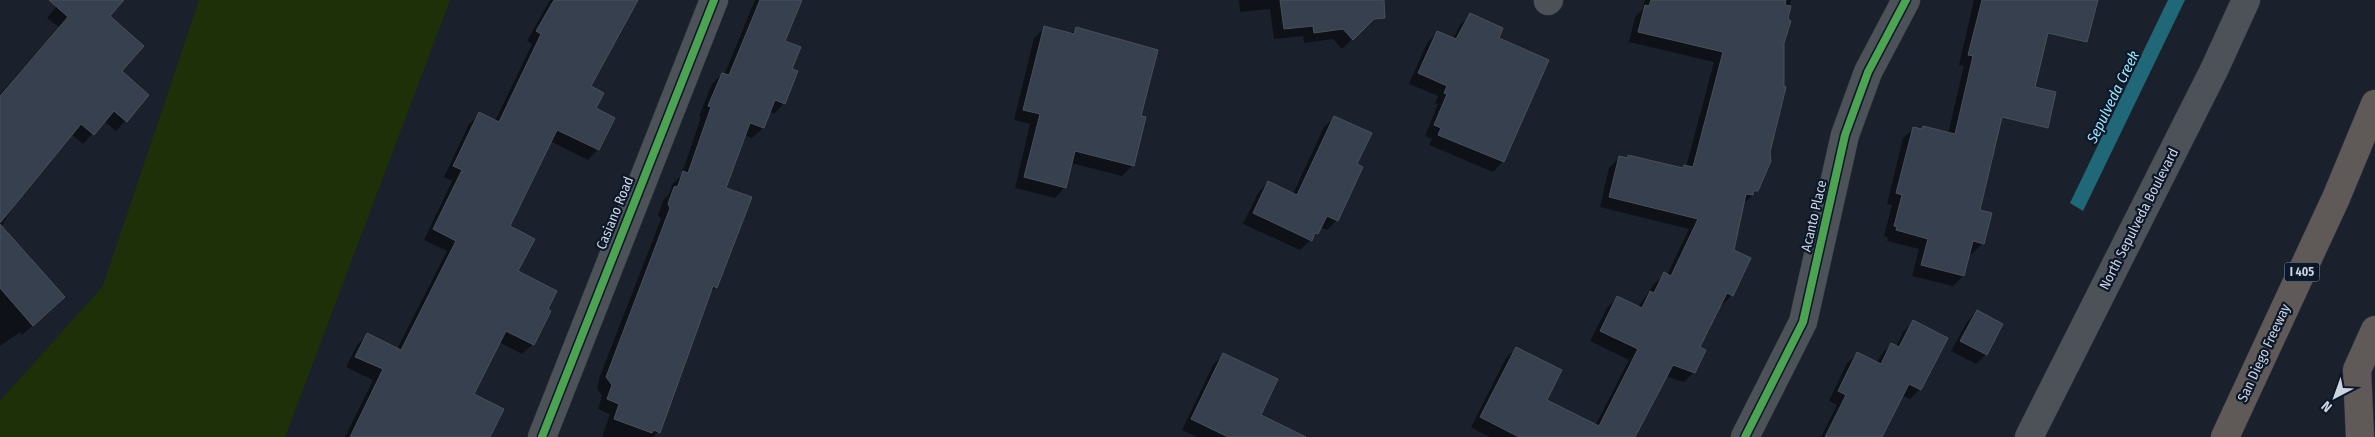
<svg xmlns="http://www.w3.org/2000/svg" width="2375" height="437" viewBox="0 0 2375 437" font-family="'Fira Sans Condensed',sans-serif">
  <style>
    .green { fill: #1e3007 }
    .water { fill: #206878 }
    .shadow { fill: #0007 }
    .building { fill: #36404f; stroke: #4a5059 }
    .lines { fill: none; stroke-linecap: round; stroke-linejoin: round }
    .minor-casing { stroke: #373b45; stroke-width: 29 }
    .secondary-casing { stroke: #373b45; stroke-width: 29 }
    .motorway-casing { stroke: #373b45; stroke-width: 29 }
    .minor { stroke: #4d5259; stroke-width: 28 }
    .secondary { stroke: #4d5259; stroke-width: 28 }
    .motorway { stroke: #5f5a58; stroke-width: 28 }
    .cycleway-casing { stroke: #0c1729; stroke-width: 11 }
    .cycleway { stroke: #4ca352; stroke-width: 8 }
    .labels { text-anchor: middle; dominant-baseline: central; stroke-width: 4.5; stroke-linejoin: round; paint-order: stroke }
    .shield { fill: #0c1729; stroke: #929baa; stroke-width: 1 }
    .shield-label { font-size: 12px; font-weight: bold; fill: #ccd4e1 }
    .street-label { font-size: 14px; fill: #ccd4e1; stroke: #0c1729 }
    .water-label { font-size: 15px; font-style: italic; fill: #9be4f7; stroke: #0c1729 }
  </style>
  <rect width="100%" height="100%" fill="#1b212c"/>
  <path class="green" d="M 199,0 L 450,0 L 285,437 L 0,437 L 0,401 L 103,286 Z"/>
  <path class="water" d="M 2168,0 L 2185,0 L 2083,211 L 2070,203 Z"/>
  <path class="shadow" d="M 62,0 L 122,0 L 108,17 L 120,72 L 148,95 L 116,131 L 104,121 L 83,144 L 71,134 L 18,199 L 1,227 L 53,308 L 22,335 L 20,332 L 0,346 L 0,94 L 59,27 L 47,18 Z
    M 550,0 L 636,0 L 589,87 L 594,109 L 613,118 L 598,149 L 588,160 L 550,141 L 508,227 L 533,344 L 522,354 L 499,342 L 472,394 L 489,437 L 345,437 L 373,380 L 346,367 L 357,345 L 367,335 L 397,349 L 447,251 L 424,240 L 452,181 L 444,177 L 469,124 L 480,114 L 495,121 L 532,44 L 527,41 Z
    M 755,0 L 797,0 L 783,41 L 790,69 L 784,103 L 774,114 L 769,112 L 763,128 L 752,138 L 744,135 L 725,189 L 716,287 L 709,294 L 658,432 L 653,437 L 602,437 L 610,414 L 598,409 L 602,396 L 597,388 L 600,376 L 661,219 L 658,215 L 664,199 L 669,194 L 673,183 L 681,176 L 701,117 L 699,116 L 712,84 L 722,74 L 724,75 Z
    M 1239,0 L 1365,0 L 1378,13 L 1342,49 L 1333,39 L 1304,43 L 1303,36 L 1274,39 L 1270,9 L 1240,12 Z
    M 1645,0 L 1791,0 L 1757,191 L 1743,204 L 1732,251 L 1749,259 L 1732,295 L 1721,306 L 1720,305 L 1699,348 L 1694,372 L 1684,382 L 1665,376 L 1634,437 L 1489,437 L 1471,427 L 1506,358 L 1517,348 L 1545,400 L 1595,426 L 1629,360 L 1590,341 L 1607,308 L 1617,297 L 1638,307 L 1654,284 L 1665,274 L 1667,275 L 1689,229 L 1600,207 L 1609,168 L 1619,158 L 1626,159 L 1629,156 L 1682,169 L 1686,167 L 1714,62 L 1629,42 L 1635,17 L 1642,10 Z
    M 1974,0 L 2031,0 L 1978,211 L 1983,243 L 1972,254 L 1969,253 L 1963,276 L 1953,286 L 1912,276 L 1919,249 L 1887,241 L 1888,237 L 1884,236 L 1892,205 L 1887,204 L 1903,138 L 1914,128 L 1921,130 L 1923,128 L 1948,134 L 1964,66 L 1959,65 Z
    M 1471,15 L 1497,38 L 1503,161 L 1493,172 L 1429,145 L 1432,139 L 1425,136 L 1438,104 L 1435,103 L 1438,96 L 1409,84 L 1427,43 L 1437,32 L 1453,39 L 1460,25 Z
    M 1045,28 L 1070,34 L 1077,28 L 1140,117 L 1133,165 L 1122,176 L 1071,163 L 1065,187 L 1055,198 L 1015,188 L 1030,124 L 1014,120 L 1034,38 Z
    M 1335,117 L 1356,165 L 1337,220 L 1327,230 L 1320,227 L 1317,233 L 1300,250 L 1243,224 L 1258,193 L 1268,182 L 1293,194 L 1324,127 Z
    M 1977,311 L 1986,354 L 1976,364 L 1951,351 L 1967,322 Z
    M 1913,322 L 1920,389 L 1910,399 L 1901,395 L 1880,437 L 1821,437 L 1837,405 L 1829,401 L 1847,363 L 1858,353 L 1877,363 L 1881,355 L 1891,344 L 1896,347 L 1903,332 Z
    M 1223,355 L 1259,416 L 1295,437 L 1197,437 L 1182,430 L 1213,365 Z"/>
  <path class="building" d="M 49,0 L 124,0 L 110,16 L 144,46 L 122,71 L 149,95 L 127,122 L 114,111 L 94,135 L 81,124 L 0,223 L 0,96 L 68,17 Z
    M 554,0 L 638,0 L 591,86 L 604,93 L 596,108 L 615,118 L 599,150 L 557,130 L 510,226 L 535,239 L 518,271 L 557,291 L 548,309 L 551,311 L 534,345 L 506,331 L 474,394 L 504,409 L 490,437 L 350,437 L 383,369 L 355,357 L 367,333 L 401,350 L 456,241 L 433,229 L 462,170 L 453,166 L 479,112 L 499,122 L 541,34 L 536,31 Z
    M 760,0 L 802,0 L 785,41 L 801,47 L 792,69 L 798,71 L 785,104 L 775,100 L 764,128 L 750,123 L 726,188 L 752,197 L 717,288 L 713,286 L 660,433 L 654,430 L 652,433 L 614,419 L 619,404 L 607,399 L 612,385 L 606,377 L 670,208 L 668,204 L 674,187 L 678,186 L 683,171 L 688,173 L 711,107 L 708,106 L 722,73 L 729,75 Z
    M 1280,0 L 1384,0 L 1385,18 L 1374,19 L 1353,40 L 1343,29 L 1314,33 L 1313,26 L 1284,29 Z
    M 1651,0 L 1786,0 L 1785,5 L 1791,6 L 1788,18 L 1791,21 L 1784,43 L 1784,86 L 1786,87 L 1770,152 L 1771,161 L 1758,191 L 1754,191 L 1753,195 L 1746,194 L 1734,250 L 1751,258 L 1733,296 L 1727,293 L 1700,347 L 1706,350 L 1695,373 L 1673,365 L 1635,437 L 1519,437 L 1480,417 L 1516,347 L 1562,370 L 1547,400 L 1599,426 L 1638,349 L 1600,331 L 1617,296 L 1642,308 L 1650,291 L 1654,293 L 1664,272 L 1671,276 L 1698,219 L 1609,197 L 1619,156 L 1628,158 L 1628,155 L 1683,168 L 1684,165 L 1693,167 L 1723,52 L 1638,32 L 1645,5 L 1649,6 Z
    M 1982,0 L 2098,0 L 2087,42 L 2048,33 L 2035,87 L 2056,92 L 2048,128 L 2002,117 L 1980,210 L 1992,213 L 1984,244 L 1973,241 L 1964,276 L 1921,265 L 1928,239 L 1896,230 L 1897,227 L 1894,226 L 1902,195 L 1896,193 L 1913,127 L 1922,129 L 1923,126 L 1955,134 L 1973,56 L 1968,55 Z
    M 1470,13 L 1503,28 L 1499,38 L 1549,60 L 1504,162 L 1438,135 L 1441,128 L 1434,125 L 1447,94 L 1444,93 L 1447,86 L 1418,73 L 1437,31 L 1456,39 Z
    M 1044,26 L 1074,34 L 1076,27 L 1158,50 L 1141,116 L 1146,117 L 1134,166 L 1075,151 L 1066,188 L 1024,177 L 1040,114 L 1023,110 Z
    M 1334,116 L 1372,133 L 1357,164 L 1363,167 L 1338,221 L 1327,216 L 1318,234 L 1315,233 L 1312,241 L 1253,213 L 1268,181 L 1297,195 Z
    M 0,224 L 65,297 L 33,326 L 0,288 Z
    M 1977,310 L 2003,324 L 1987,355 L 1960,341 Z
    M 1913,320 L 1948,338 L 1921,390 L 1909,384 L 1882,437 L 1825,437 L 1846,395 L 1838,391 L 1857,352 L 1881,364 L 1891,343 L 1899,347 Z
    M 1223,353 L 1278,379 L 1261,415 L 1306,437 L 1228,437 L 1191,419 Z"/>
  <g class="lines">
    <defs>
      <path id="minor" d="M 1548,1 L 1549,0
        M 542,437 L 714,0
        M 1745,437 L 1803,322 L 1845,135 L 1868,72 L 1906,0"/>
      <path id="secondary" d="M 2029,437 L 2214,70 L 2246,0"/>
      <path id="motorway" d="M 2225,437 L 2336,198 L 2375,104
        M 2360,437 L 2357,370 L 2375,330"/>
    </defs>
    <use href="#minor" class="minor-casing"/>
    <use href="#secondary" class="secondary-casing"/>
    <use href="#motorway" class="motorway-casing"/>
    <use href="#minor" class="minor"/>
    <use href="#secondary" class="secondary"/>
    <use href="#motorway" class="motorway"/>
    <defs>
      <path id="cycleway" d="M 542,437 L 714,0
        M 1745,437 L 1803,322 L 1845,135 L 1868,72 L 1906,0"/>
    </defs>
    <use href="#cycleway" class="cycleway-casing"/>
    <use href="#cycleway" class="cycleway"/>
  </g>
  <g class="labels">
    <rect class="shield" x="2284.5" y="262.5" width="35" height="19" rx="4"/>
    <g class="shield-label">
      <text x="2302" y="272">I 405</text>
    </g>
    <g class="street-label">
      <text transform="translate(615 213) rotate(-68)">Casiano Road</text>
      <text transform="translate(1814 216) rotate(-77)">Acanto Place</text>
      <text transform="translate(2139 219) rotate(-63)">North Sepulveda Boulevard</text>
      <text transform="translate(2264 353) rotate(-65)">San Diego Freeway</text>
    </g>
    <g class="water-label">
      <text transform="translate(2113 97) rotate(-64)">Sepulveda Creek</text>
    </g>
  </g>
  <g transform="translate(2335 397) rotate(221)" stroke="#0c1729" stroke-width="4" paint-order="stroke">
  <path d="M0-4L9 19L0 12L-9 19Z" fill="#ccd4e1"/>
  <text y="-8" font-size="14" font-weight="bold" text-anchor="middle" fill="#ccd4e1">N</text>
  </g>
</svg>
